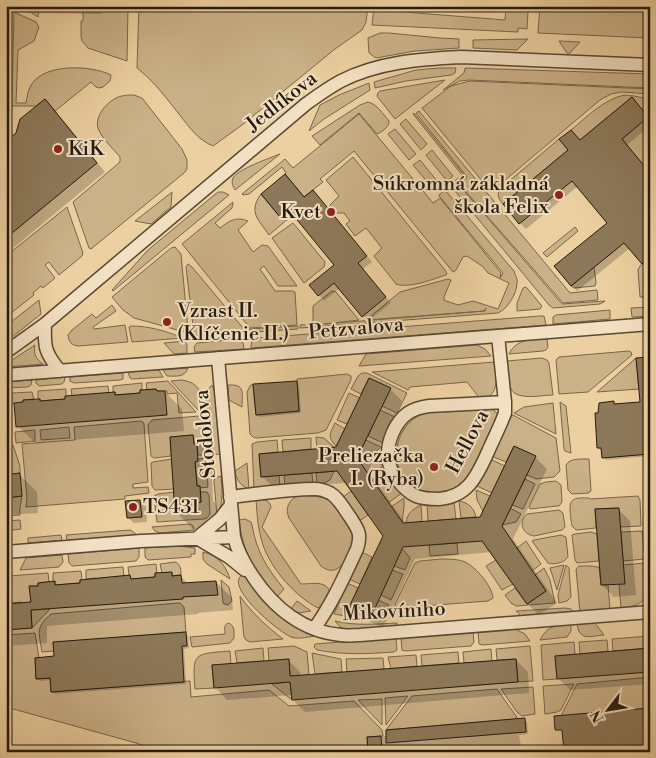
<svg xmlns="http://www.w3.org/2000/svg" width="656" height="758" viewBox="0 0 656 758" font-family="'Libre Bodoni',serif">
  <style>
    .green { fill: #cbb188; stroke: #78664b }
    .shadow { fill: #0003 }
    .building { fill: #8d795a; stroke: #241a0e }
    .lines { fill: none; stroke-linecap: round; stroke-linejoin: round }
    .street-casing { stroke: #564833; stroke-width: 15 }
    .street { stroke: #f3e0c2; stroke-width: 12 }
    .poi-dot { fill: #8f2418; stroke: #f3e0c2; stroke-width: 2 }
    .labels { text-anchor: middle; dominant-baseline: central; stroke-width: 4; stroke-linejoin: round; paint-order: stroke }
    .street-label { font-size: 20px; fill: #241a0e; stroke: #f3e0c2 }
    .poi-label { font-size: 20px; fill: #241a0e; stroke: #f3e0c2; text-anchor: start }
  </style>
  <rect width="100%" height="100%" fill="#edd0a1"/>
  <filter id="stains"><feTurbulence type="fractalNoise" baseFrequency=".004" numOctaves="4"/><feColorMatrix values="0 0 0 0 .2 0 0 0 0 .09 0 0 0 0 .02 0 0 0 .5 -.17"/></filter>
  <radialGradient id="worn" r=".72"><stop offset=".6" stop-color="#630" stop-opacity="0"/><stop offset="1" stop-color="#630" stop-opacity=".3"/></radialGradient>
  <path class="green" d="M 21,6 L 39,6 L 38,17 Z
    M 83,6 L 128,6 L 127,61 L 88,48 L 82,41 L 81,36 L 81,21 L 83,21 Z
    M 139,6 L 368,6 L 366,22 L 362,30 L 335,49 L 242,125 L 213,146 C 198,140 189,127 179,114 C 166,98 154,81 137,68 Z
    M 374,6 L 378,6 L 379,10 L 505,20 L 506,7 L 516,8 L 528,12 L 527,29 L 518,28 L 518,32 L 372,25 Z
    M 540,6 L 650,6 L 650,38 L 538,33 Z
    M 14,12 L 36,22 L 39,27 L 34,41 L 18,50 L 16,103 L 26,103 C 27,97 28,90 31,85 C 44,63 91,65 111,75 L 110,81 L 103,87 L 99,88 L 96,87 L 91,82 L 55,111 L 45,99 L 36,106 L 12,106 Z
    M 380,33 L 389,33 L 440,38 L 459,39 L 459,48 L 415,51 L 376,58 L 369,53 L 368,38 Z
    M 528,39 L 517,50 L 473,48 L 473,40 Z
    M 559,41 L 580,42 L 570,53 L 567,53 Z
    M 439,68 L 456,68 L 455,73 L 451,75 L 406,81 L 375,88 L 374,82 L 416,70 Z
    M 465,68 L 650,74 L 650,88 L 469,80 L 460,81 L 443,90 L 464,73 Z
    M 445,80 L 395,119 L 377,96 L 378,93 L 380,91 Z
    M 470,81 L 650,89 L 650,94 L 622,92 L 611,94 L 600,100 L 498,186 L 492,188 L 487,187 L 422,108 L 451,86 Z
    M 369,83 L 370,90 L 324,119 L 309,131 L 320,105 L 339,95 Z
    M 134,95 L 142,98 L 182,149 L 187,160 L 187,169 L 184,173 L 91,249 L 89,248 L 73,202 L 120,162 L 120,157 C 114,150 100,136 98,128 C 94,115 110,98 122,96 C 125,95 130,95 134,95 Z
    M 624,95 L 634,96 L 650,99 L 650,173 L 622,139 L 648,117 L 632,97 L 580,140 L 571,130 C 588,116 603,100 624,95 Z
    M 368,102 C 377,104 383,114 389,121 C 389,127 382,132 377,134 L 359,113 L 320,145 L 312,136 L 360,105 Z
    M 419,111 L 570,293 L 597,290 L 598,300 L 563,303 L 460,185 L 467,177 L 416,113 Z
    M 414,113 L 466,177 L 459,185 L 562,304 L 605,301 L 600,304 L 553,308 L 549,305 L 450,185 L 462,175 L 413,114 Z
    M 359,114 L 433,203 L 440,198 L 501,273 L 500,278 L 503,273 L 439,196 L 439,195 L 445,190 L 514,271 C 515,275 518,279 517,283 C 517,293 508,309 498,313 L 300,328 L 300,325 L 313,324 L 313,306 L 332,291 L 336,292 L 359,320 L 324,324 L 485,311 L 486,308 L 484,311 L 366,320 L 400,292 L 448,279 L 451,280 L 444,297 L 444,300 L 446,301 L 458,305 L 473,301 L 498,309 L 509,283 L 488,273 L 482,266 L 467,256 L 463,257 L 456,270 L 453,272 L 354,151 L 320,179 L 323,182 L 304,197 L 285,174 L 286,173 L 282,167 L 249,194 L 243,195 L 242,194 L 285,159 L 293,168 Z
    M 406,119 L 427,144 L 421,150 L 400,124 Z
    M 395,129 L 416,154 L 409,160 L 388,134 Z
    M 559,139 L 568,150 L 503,204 C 498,198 496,194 501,188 Z
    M 432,150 L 453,176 L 447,181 L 426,155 Z
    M 280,154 L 235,190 C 233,186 231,183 233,178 C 238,169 270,158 280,154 Z
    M 353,157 L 445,270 L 447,274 L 446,275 C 433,279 409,289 396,284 L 374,256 L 382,248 L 366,228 L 355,236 L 346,224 L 350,221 L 344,213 L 336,213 L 330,205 L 339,196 L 326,180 Z
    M 420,160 L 441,186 L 435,191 L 413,165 Z
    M 172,192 L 171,207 L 151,224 L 135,221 Z
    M 218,192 L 223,192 L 229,195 L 113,291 L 112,290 L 148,250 Z
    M 261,194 L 280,217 L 285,213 L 289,218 L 269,235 C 258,219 248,212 261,194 Z
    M 233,202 L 232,208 L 215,223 L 220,228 C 229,221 236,216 248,221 L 238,230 L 253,252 L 262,245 L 268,246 L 297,286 L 278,286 L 264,266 L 260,269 L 275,291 L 293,291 L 295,292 L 297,325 L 250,328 L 182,244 Z
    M 67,207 L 83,253 L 82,256 L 59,275 L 49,262 L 45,265 L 55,278 L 43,288 L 41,286 L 33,293 L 34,295 L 6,317 L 6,256 Z
    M 293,223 L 325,262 L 324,267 L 304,283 L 272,238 Z
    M 575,227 L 578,231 L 547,257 L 543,253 Z
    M 175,247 L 181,254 L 188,330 L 188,333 L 156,324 L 134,318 L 123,310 L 112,297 L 171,248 Z
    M 649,258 L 650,297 L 640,297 L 638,270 L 640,266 Z
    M 188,264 L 192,267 L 243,328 L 244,330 L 242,333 L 198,336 L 194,334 L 186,267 Z
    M 594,267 L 596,283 L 595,286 L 574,288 L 571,286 Z
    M 525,287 L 527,288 L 542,306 L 540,309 L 517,311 L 517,303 L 523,288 Z
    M 39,300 L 41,314 L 6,342 L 6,326 Z
    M 112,305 L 116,311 L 93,327 L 94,329 L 125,325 L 128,342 L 78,346 C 71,345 69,342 68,335 L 72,330 L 92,314 L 96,318 Z
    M 650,307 L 650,316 L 632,317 L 631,308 Z
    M 610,310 L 610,319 L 553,324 L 553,317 L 556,315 Z
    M 540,316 L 544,316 L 546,325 L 251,348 C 251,343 252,339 257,338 Z
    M 131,326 C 149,326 166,331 183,338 L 132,342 L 129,327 Z
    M 298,326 L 298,329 L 255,332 L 249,329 Z
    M 238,339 L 243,343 L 244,349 L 195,352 L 194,347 L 197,343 Z
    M 547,339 L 548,347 L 546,350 L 543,351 L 509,354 C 517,338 531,340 547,339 Z
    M 185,341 L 187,345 L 187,353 L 174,354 L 164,343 Z
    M 35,345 C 33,354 36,359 43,364 L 6,367 L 6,364 Z
    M 477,345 L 485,349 L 491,356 L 359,366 L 366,354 Z
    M 629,351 L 631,352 L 632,355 L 588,392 L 559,394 L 556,360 L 559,357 Z
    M 542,358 L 547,360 L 549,363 L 553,395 C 542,395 517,401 511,389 C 509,384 508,367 507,361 Z
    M 636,358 L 639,389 L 597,392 Z
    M 494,362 C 496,378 501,394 481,400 L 467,382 L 410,387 L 408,390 L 372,372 Z
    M 188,368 C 185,378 175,376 167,376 L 163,370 Z
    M 159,370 L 163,377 L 132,379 L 130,378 L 128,372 Z
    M 123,373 L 123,379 L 120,380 L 74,383 L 70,381 L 70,377 Z
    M 362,373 L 367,373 L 407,393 L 397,413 L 382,406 L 390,388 L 369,378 L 361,394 L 351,389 L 358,376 Z
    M 347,374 L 351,376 L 351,380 L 326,430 L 318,433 L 256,438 L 253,437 L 250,434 L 247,392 L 250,386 L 253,384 L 256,415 L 299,411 L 297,379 Z
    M 65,377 L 64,382 L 62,384 L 39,386 L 36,383 L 36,380 Z
    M 32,380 L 31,385 L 28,387 L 6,388 L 6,382 Z
    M 182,380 C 193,382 200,386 201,398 C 202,403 202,406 201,410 L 198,410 L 171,381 Z
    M 168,381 L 196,412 L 179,413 L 177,393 L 167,394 L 167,391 L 157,391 L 156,389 L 147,390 L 146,383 Z
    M 142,383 L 142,390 L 140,390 L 140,393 L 115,395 L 115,392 L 113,392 L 113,386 Z
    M 212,385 L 215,393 L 220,454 L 211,455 L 206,395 L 206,391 Z
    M 228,385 C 246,384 242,393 242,407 L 229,400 Z
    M 108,386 L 109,393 L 72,396 L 71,389 Z
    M 66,389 L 66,396 L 65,397 L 65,399 L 41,401 L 40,399 L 38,399 L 38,391 Z
    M 32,392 L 34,399 L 23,400 L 23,402 L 13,404 L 12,393 Z
    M 8,393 L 11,427 L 6,428 L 6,394 Z
    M 349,393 L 360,398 L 347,424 L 337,420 Z
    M 560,402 L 566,406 L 571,453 L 565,451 L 564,449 Z
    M 553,403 L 556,434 L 514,413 L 524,407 Z
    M 492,409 L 496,412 L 498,416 C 492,429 486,441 480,454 C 476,463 472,474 465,481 C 449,498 418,497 404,478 C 389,457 398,426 420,415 C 429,410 440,411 450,411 C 464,410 478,410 492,409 Z
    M 380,410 L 395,417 L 383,443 L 368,436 Z
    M 513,415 L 556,438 L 560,471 L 554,477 L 536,479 L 527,475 L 514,446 L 506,462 L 491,456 L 508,421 Z
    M 199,416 L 203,419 L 206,455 L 198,455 L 197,444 L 194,444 L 193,435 L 170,437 L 171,456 L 154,458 L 151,456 L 148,425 L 152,420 Z
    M 141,421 L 143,422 L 144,424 L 148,482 L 133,484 L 133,488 L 148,487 L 149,493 L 125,496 L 125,499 L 26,507 L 27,499 L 22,444 L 75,440 L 74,427 Z
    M 335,423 L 345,429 L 336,446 C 327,436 330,434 335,423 Z
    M 69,427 L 70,438 L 41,440 L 40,430 Z
    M 35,430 L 35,441 L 16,443 L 15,432 Z
    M 316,437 L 324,438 L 335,448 L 317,449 Z
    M 311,438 L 311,449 L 283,452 L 282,440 Z
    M 277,440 L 278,452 L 259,454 L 261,477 L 279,475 L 280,487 L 254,489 L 252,444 L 257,442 Z
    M 366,440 L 381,447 L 375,453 L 359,454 Z
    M 13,445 L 20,466 L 20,473 L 12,474 L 11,471 L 6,472 L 6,446 Z
    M 206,458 L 208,487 L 200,488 L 200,486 L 197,486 L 195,462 L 198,461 L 198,459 Z
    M 172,459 L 174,489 L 155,490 L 152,486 L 151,463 L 153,462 Z
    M 490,459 L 505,466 L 492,493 L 477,486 Z
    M 589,459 L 591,491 L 589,492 L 589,493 L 572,494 L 568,490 L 566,465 C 570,458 581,459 589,459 Z
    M 365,460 C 372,460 377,461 383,466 L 369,476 L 359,461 Z
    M 650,461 L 650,489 L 646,489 L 644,462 Z
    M 247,463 L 249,489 C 241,486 236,480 235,471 Z
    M 386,470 L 402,493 L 388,503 L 372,480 Z
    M 334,471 L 330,480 L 322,484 L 317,484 L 316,473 Z
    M 312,473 L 313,485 L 285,487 L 284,475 Z
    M 221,476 C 222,490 224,502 217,515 L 214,481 L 215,478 Z
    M 525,479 L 535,484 L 523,509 L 512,505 Z
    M 556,481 L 561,485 L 562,502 L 559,506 L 557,506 L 530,509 L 529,507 L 540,484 L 546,482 Z
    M 476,490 L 490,496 L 483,511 L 477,500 Z
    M 351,491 L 368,515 L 358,522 L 342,498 Z
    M 174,492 L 176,513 L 198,512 L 198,503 L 201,502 L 200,492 L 207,492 L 209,495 L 210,514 L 207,518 L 204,519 L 157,522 L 154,496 L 158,494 Z
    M 22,496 C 21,503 19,508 20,515 L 6,516 L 6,498 Z
    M 298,496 C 310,495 324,496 334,503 C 339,510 352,525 353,533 C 355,541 351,547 348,555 C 342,567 334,576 321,566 L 289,518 C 285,509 288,500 298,496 Z
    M 638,496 L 640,500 L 641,526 L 620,527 L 618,508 L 595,509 L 596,528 L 576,530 L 572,526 C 571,520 568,504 572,501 C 575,497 584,498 589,498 L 590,499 Z
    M 404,498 L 404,507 L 402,522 L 391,507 Z
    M 256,499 C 263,500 270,499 271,507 L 262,527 L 301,584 C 312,584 326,580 330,592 L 325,602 L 318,608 C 296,597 271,569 263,545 C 258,530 257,515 256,499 Z
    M 459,501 C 469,503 474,508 476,517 L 461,518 Z
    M 454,502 L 456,519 L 428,521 L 427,504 Z
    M 421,505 L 422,522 L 406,523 C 407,513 413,509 421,505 Z
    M 510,508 L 521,514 L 516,522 L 502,525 Z
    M 559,510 L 563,513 L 565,527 L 562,530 L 534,536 C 522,534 518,522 527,514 Z
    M 245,519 L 251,522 L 252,525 C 257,553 267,568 284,589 L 276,598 C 255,573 243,553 239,520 Z
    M 20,520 L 21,529 L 6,531 L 6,521 Z
    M 190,524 L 193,526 L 194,530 L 160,533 L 155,531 L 152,527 Z
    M 130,530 L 132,531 L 137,535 L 67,540 L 66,535 Z
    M 642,531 L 645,559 L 623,561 L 621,532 Z
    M 591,532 L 597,534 L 599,561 L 577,563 L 575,560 L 572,535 L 575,534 Z
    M 61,535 L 62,540 L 28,543 L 28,538 Z
    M 561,535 L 566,537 L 568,557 C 564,563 554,565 548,563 L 532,541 L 534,540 Z
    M 526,541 L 541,564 L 532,571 L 517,548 Z
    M 457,543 L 458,554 L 430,556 L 429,545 Z
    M 178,546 L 195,548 L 195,554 L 191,554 L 191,557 L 148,560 L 145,557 L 145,548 Z
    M 139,548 L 139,557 L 136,561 L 72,566 L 69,563 L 68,554 Z
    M 402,548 L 410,558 L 405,570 L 394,566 Z
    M 203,552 C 218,556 225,564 230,579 L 207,564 L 203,559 Z
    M 361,552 L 372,557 L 360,584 L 349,579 Z
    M 62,555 L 63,562 L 59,567 L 20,570 L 26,558 Z
    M 441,559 C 449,559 458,559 465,562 C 476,567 492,586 493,598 L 488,601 L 397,608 L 395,606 L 395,604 L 415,563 L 420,561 Z
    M 496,560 L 513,584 L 502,590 L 486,566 Z
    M 175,562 C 181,564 181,570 181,575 L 172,576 L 172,573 L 162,573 L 160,564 Z
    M 645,563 C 647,590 654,605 621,608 L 619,584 L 623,565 Z
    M 156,564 L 157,573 L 155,573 L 155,577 L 131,579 L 130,576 L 129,576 L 128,567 Z
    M 564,565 L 557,590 L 550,568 Z
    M 566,565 L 569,568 L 571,597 L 567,601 L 559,603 L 558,595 Z
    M 579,566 L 592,566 L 597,567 L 599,567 L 601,585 L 608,585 L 610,609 L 580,612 L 576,569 Z
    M 123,567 L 124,576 L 97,581 L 96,578 L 86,579 L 86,570 Z
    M 544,568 L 550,580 L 555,603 L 516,606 L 511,603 L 505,595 L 515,588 L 527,604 L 546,591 L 535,575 Z
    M 392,570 L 403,574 L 391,600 L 381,595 Z
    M 81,571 L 82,579 L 80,580 L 80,583 L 55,585 L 55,582 L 53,582 L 53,573 Z
    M 48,573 L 49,582 L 38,583 L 38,586 L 30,586 L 31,604 L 22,605 L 21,602 L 12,603 L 9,576 Z
    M 242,575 L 247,578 C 261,596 274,616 296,626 C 303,630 311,633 318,636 C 311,636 298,640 291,637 C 279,632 224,587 242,575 Z
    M 221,580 L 229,587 L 232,601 L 228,605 L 224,604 L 223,603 Z
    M 347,583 L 358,588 L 350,607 L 370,617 L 378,600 L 389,605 C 387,608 386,612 382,615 C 373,622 345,616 334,614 Z
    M 240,596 C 252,613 266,626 283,639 L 250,642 L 246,640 L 244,637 Z
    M 297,601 L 311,611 L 298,613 L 290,610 Z
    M 178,603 L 180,603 L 184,607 L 186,632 L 53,643 L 54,651 L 42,652 C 39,632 35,628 51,614 Z
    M 565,608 L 571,609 L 573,613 L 521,616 L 516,611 Z
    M 50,609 L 32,628 L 31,610 Z
    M 335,621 C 355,626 376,624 397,623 L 397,627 L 346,630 L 340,627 Z
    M 594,622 L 604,635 C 590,636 579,642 577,623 Z
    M 228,623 C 235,625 234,632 234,638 L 230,643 L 192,647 L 190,637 L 225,634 C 225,629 223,626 228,623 Z
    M 571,624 L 571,631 L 567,637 L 540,640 C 547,626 556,625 571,624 Z
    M 513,628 L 525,634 L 530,641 L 482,645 L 479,644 L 478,631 Z
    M 473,632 L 474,642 L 471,646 L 405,651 L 402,650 L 401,638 Z
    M 35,633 L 39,658 L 35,658 L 36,679 L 50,678 L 51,692 L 190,681 L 191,697 L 269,690 L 289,706 L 354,701 L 382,730 L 383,736 L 367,737 L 368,752 L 161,752 L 136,743 L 6,707 L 6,635 Z
    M 649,636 L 650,648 L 613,651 L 612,639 Z
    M 396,638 L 397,650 L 394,652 C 367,654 343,655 317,650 L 314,647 L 315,644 Z
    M 607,640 L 608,651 L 580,654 L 579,642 Z
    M 574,642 L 575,654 L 555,656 L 557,679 L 543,680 L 541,645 Z
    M 294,646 L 307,652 L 309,675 L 290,676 L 289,659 L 269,661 L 268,648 Z
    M 530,646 L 533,681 L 518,682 L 516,659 L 497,660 L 496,649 Z
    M 263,648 L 264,661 L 237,663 L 235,651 Z
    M 491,649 L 492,661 L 464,663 L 463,652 Z
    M 230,651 L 231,664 L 212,665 L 214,688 L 195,689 C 192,652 194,654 230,651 Z
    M 458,652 L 459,663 L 422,666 L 421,655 Z
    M 312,653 L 341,659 L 342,672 L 315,674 Z
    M 416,655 L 417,666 L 391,669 L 388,657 Z
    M 383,658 L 384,669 L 347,672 L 346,659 Z
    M 650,677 L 650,708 L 561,716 L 577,684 Z
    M 290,682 L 292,700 L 272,684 Z
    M 574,684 L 561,710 L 557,712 L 545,714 L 543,686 Z
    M 533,687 L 535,714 L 522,716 L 517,712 L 501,689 Z
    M 497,689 L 518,719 L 386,730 L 412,696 Z
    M 408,696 L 386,725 L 385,698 Z
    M 382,699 L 382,725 L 358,700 Z"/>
  <path class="shadow" d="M 20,6 L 102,6 L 102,14 L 27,13 Z
    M 45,100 L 54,109 L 105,172 L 6,254 L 6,143 L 17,134 Z
    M 638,105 L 650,119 L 650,126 L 627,145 L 650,173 L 650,268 L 648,269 L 643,263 L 630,248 L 577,291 L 556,266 L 609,223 L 578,186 L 526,229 L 520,223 L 580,141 Z
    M 304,198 L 318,198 L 372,262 L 363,269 L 391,303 L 368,321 L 340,288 L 324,301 L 310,285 L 335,265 L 295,215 L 287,221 L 281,216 Z
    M 650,358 L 650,456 L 606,460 L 603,457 L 602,450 L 598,448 L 599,414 L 613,402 L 616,406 L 641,403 Z
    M 297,382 L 299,385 L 301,413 L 260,417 L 257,414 Z
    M 390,389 L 402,401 L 368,471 L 406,524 L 481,518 L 535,457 L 547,469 L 513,539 L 557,603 L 539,615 L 528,604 L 492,552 L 415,559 L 383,628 L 363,618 L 351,606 L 384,536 L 346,483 L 274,488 L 262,476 L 337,449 Z
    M 165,392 L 182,409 L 184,431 L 35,443 L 18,426 L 40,400 L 42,402 L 115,393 L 117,396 Z
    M 193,437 L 210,454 L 210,459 L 213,462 L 215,478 L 212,478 L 213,501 L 216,504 L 217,519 L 215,528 L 194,530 L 177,513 Z
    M 6,473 L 11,473 L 13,475 L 20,475 L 37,492 L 38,513 L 6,515 Z
    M 140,501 L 146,507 L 147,522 L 134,523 L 128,518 Z
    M 618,509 L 630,521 L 636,595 L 614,597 L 602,585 Z
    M 171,573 L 175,577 L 181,576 L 188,584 L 216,582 L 232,598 L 233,610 L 198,613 L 198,614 L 47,626 L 47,643 L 6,646 L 6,605 L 32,603 L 54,583 L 57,586 L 67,585 L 130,577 L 133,580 L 156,578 Z
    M 185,633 L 188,636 L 189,648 L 184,649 L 186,684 L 55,694 L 52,692 L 51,680 L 40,681 L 37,678 Z
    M 650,649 L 650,684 L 570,690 L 558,678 Z
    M 288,660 L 300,672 L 301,677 L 516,660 L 528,672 L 529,693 L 305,712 L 293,700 L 292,695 L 227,700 L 216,688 L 214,666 Z
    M 524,720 L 527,722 L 528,734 L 519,735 L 522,752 L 369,752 L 368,738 Z"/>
  <path class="building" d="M 632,97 L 648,117 L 622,139 L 650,173 L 650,258 L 642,264 L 624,243 L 571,286 L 554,266 L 607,223 L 572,181 L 519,224 L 503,204 L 568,150 L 559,139 L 571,130 L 580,140 Z
    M 45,99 L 97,163 L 6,238 L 6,141 L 16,133 L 20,119 Z
    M 285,174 L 304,197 L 313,190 L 367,256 L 358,263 L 386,297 L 362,317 L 334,283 L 318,296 L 309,285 L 334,265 L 289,210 L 280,217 L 261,194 Z
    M 650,357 L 650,454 L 602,458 L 601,448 L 597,448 L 595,413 L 598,413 L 599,403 L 614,401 L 614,404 L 640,402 L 636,358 Z
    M 369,378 L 391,388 L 357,458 L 403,523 L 480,517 L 514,446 L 536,456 L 502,526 L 546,591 L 527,604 L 482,541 L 403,547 L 371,617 L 349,607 L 383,536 L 337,471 L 261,477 L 259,454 L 336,447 Z
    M 297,381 L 299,411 L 256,415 L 253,384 Z
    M 156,389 L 157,391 L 165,391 L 167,415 L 16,427 L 14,403 L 23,402 L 23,400 L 40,399 L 40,401 L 52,400 L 65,399 L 65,396 L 115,392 L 115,395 L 128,394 L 140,393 L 140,390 Z
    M 193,435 L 194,444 L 197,444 L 198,461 L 195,462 L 196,473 L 197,486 L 200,486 L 201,502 L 198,503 L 199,512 L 175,513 L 170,437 Z
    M 20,473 L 22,496 L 6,498 L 6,475 Z
    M 140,500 L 142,517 L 127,518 L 125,501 Z
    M 619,508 L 625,584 L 601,585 L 595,509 Z
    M 172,572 L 172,576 L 181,575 L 182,583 L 216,581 L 218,595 L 183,597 L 183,599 L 31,610 L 32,628 L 6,630 L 6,604 L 31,602 L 29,586 L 38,586 L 38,583 L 55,581 L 55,585 L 67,584 L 80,583 L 80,580 L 130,575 L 131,579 L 155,577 L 155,573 Z
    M 186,632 L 187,646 L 182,646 L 184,682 L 51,692 L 50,678 L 36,679 L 35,658 L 54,656 L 53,642 Z
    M 650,648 L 650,672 L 557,679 L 555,656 Z
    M 289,659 L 290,676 L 516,659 L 518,682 L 292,700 L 290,682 L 214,688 L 212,665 Z
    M 650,708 L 650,752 L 564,752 L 562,730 L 555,730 L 554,716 Z
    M 525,718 L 526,732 L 386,743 L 386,730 Z
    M 381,736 L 382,752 L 368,752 L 367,737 Z"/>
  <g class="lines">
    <defs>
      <path id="street" d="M 45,324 C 44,347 45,353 60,371
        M 498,336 L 505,402 L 505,413 C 501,424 496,434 491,445 C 485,458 479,474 469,485 C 461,494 450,498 439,499 C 432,499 423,499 416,496 C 403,490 389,472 388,457 C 387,442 395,422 408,413 C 414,409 421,407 429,406 L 505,402
        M 6,352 L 45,324 L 306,104 C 317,96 328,88 341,81 C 378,62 421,59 461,57 L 650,65
        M 218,358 L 234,537
        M 6,375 L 650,324
        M 230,497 C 257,494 288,489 315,489 C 320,489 326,491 330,493 C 339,498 344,509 350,517 C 358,529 362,534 357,549 C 344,577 332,604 314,629
        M 231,505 L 220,519 L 197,538 L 229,557 L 245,570
        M 6,552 L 141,541 L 234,537 C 238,553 245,565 254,578 C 274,608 304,632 341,635 C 347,636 354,635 360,635 L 650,612"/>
    </defs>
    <use href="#street" class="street-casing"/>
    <use href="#street" class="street"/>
  </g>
  <g class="poi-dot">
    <circle cx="58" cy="149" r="5"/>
    <circle cx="559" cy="195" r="5"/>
    <circle cx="331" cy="212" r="5"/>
    <circle cx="167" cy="322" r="5"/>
    <circle cx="434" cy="467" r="5"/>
    <circle cx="133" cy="507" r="5"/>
  </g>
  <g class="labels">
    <g class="street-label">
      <text transform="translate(282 102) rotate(-38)">Jedlíkova</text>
      <text transform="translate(356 329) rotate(-5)">Petzvalova</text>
      <text transform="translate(206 434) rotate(-95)">Stodolova</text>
      <text transform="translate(468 442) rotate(-62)">Hellova</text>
      <text transform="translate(394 612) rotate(-3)">Mikovíniho</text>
    </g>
    <g class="poi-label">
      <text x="68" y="149">KiK</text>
      <text x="549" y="184" text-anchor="end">Súkromná základná<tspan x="549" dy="23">škola Felix</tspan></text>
      <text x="321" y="212" text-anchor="end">Kvet</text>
      <text x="177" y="311">Vzrast II.<tspan x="177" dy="23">(Klíčenie II.)</tspan></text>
      <text x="424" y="456" text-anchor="end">Preliezačka<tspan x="424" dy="23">I. (Ryba)</tspan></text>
      <text x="143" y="507">TS431</text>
    </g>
  </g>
  <rect width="656" height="758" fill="none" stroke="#edd0a1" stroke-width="25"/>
  <rect x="8" y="8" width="641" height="743" fill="none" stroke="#241a0e" stroke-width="2.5"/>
  <rect x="12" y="12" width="631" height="733" fill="none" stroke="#241a0e"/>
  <g transform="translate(608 710) rotate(239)" stroke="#f3e0c2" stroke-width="4" paint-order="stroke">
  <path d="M0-4L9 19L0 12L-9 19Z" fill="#241a0e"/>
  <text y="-8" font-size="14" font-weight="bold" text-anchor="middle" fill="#241a0e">N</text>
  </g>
  <rect width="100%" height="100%" filter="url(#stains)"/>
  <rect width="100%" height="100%" fill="url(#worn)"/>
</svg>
